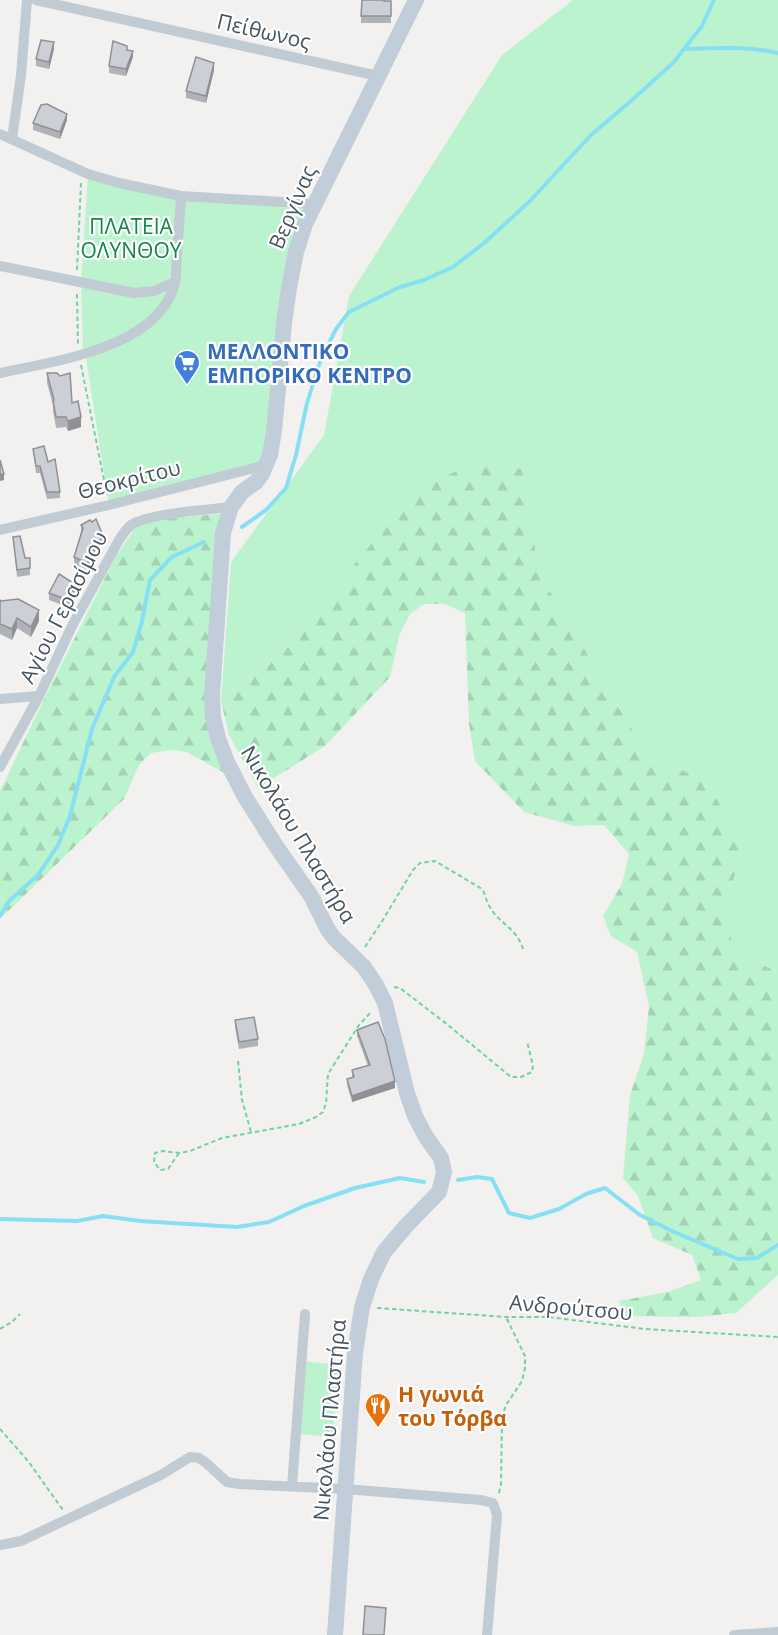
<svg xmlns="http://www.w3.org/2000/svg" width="778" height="1635" viewBox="0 0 778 1635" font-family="'Open Sans',sans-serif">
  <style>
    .green { fill: #bcf3cf }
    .forest { fill: url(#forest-firs) }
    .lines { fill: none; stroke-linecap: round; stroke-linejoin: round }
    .stream { stroke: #86e0f3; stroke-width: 4 }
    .path { stroke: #71d3a0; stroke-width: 2; stroke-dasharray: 4.5 3; stroke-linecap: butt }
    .street { stroke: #c0cbd3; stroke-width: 10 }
    .secondary { stroke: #c1ceda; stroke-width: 16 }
    .wall { fill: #afb2b7 }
    .shaded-wall { fill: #8f9195 }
    .building { fill: #cccfd5; stroke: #8f9195; stroke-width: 1.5 }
    .labels { text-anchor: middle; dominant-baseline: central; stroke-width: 4.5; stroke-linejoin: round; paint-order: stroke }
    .street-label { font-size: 21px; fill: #46545f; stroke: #fff }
    .park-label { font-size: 21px; fill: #108748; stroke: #fff }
    .shop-label { font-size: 21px; font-weight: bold; fill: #366cbe; stroke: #fff; text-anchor: start }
    .food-label { font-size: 21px; font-weight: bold; fill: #c56008; stroke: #fff; text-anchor: start }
  </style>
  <defs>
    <pattern id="forest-firs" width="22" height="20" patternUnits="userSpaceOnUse" patternTransform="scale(1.5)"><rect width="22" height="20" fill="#bcf3cf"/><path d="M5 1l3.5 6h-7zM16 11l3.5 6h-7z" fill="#a3d2b4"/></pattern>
  </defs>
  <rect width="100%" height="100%" fill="#f3f0f0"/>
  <path class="green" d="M 573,0 L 778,0 L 778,972 L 734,952 L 725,906 L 743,849 L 709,784 L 645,751 L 539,573 L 522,469 L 313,614 L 221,701 L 231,562 L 324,435 L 349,296 L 502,55 Z
    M 88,174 L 186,196 L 316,204 L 301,229 L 266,465 L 109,505 L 86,358 L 124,339 L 83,353 L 81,280 Z
    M 303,1361 L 339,1365 L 333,1437 L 298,1434 Z"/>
  <path class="forest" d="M 470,465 L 522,469 L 539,573 L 645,751 L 709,784 L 743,849 L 725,906 L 734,952 L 778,972 L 778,1275 L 736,1313 L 696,1317 L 623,1316 L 619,1301 L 667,1292 L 701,1280 L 692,1255 L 653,1238 L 638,1196 L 623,1178 L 630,1095 L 644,1054 L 649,1006 L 637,952 L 611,936 L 603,916 L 622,884 L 629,854 L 604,825 L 574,826 L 524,812 L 475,761 L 469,724 L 465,613 L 445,604 L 424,604 L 410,614 L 399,636 L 390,677 L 325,746 L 258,788 L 229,735 L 221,701 L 313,614 L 417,489 Z
    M 220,514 L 208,710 L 226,774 L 187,752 L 171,750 L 151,753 L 139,765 L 124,799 L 0,919 L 0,791 L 43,701 L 115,558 L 135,528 L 148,522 L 170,518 Z"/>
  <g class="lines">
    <path class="stream" d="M 684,49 C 715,48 748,46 778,53
      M 242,527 L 266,510 L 286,488 L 296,455 L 307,403 L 321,359 L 336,329 L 349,312 L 400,287 L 424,280 L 453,267 L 483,244 L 530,201 L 591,135 L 632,100 L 673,63 L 702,26 L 714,0
      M 0,916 L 9,901 L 38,875 L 58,845 L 70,816 L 92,729 L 114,677 L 133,652 L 142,621 L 150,580 L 172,557 L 204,542
      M 458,1180 L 477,1177 L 492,1179 L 509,1213 L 530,1218 L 559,1209 L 586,1194 L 605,1188 L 640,1215 L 674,1232 L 738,1259 L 757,1258 L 778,1245
      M 0,1219 L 77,1221 L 103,1216 L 140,1221 L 237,1227 L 269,1222 L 304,1206 L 355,1188 L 400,1178 L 424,1182"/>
    <path class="path" d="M 77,270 L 81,183
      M 77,294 L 78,345
      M 81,365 L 107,495
      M 365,947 L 381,923 L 413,870 L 420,863 L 435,861 L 482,889 C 486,895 486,902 490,907 C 499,924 517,928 523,949
      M 394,987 L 400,988 L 448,1025 L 511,1077 L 521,1077 L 532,1072 L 533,1066 L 527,1041
      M 238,1061 L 242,1100 L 251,1132
      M 179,1153 L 168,1169 L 160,1170 L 154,1162 L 155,1153 L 163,1151 L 179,1153 L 190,1151 L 222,1138 L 299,1124 L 316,1117 L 323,1112 L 326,1103 L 328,1074 L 359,1025 L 372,1011
      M 377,1308 L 506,1317 L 548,1317 L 645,1329 L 778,1337
      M 0,1329 L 12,1322 L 20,1314
      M 0,1429 L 28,1461 L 63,1510
      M 499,1493 L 501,1484 L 502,1417 L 506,1405 L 522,1381 L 525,1368 L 525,1356 L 506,1317"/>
    <path class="street" d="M 36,0 L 378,76
      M 0,134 L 88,174 L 119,183 L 181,196 L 316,204
      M 12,139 L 21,75 L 27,0
      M 0,266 L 134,293 L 154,291 L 175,282
      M 0,373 C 55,361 159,348 175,283 C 177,275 176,264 177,256 C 178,236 180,216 181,196
      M 0,530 L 109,505 L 266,465
      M 0,699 L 39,696
      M 0,767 L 39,696 L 73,624 L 119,540 C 123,534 126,529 131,525 C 150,513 207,510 231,507
      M 292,1486 L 305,1314
      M 0,1545 L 21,1541 L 161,1475 L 190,1457 L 199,1458 L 205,1462 L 227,1482 L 239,1484 L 345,1489 L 481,1500 L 493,1503 L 497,1515 L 487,1635
      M 734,1635 L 778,1632"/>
    <path class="secondary" d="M 335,1635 L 355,1353 L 362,1307 L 371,1279 L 384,1252 L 406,1226 L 439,1192 L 444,1172 L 441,1158 L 426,1137 L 415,1116 L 407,1093 L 385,1003 L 376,985 L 364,967 L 334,938 L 328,930 L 311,896 L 276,846 L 245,797 L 227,762 L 218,738 L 213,717 L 212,695 L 223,533 L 231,507 L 242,492 L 256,482 L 262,474 L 270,455 L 274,431 L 284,323 L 289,288 L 296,252 L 305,224 L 416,0"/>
  </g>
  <path class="wall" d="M 385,0 L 385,1 L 391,1 L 391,23 L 361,23 L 361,16 Z
    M 54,49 L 49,69 L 36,66 L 36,59 Z
    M 127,50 L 133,57 L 126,76 L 109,73 L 109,66 Z
    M 214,70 L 206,103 L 186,98 L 186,91 Z
    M 67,120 L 60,139 L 33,130 L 33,123 Z
    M 47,373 L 72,403 L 81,427 L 68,431 L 66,427 L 56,428 L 53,411 L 53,405 L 47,383 Z
    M 33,449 L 48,462 L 60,492 L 60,498 L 47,499 L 40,473 L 36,473 Z
    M 81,525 L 104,545 L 96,549 L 87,570 L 74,564 L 74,557 L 81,532 Z
    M 13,537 L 25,558 L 30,558 L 30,575 L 17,577 Z
    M 75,591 L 68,607 L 49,600 L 49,593 Z
    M 0,600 L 39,621 L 31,637 L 17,628 L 12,640 L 0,634 Z
    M 235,1020 L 258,1039 L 258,1046 L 239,1049 L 235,1027 Z
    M 357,1030 L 395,1088 L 352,1102 L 347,1085 L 347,1079 L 352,1077 L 352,1070 L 368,1066 L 357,1036 Z"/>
  <path class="shaded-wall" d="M 54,42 L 54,49 L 49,69 L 49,62 Z
    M 133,51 L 133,57 L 126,76 L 126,69 Z
    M 214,63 L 214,70 L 206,103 L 206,96 Z
    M 67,114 L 67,120 L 60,139 L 60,132 Z
    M 81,417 L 81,427 L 68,431 L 68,421 Z
    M 0,474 L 4,474 L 4,480 L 0,481 Z
    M 104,538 L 104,545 L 96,549 L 87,570 L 87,563 L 96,542 Z
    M 75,584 L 75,591 L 68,607 L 68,600 Z
    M 39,610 L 39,621 L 31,637 L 31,627 Z
    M 17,618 L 17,628 L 12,640 L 12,629 Z
    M 395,1081 L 395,1088 L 352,1102 L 352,1096 Z"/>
  <path class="building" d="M 362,0 L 384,0 L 384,1 L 391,1 L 391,16 L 361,16 Z
    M 41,40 L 54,42 L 49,62 L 36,59 Z
    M 113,41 L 127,46 L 127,50 L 133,51 L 126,69 L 109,66 Z
    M 196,57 L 214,63 L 206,96 L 186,91 Z
    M 47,104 L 67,114 L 60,132 L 33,123 L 41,105 Z
    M 47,373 L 57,373 L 60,376 L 70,373 L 72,403 L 78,401 L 81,417 L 68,421 L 66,417 L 56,417 L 53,401 L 54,400 Z
    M 44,446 L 48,462 L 55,459 L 60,492 L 47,492 L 40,466 L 36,466 L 33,449 Z
    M 0,460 L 4,474 L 0,474 Z
    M 96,519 L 104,538 L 96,542 L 87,563 L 74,557 L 83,528 L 81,525 L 90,520 L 92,522 Z
    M 20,536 L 25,558 L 30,558 L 30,568 L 17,570 L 13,537 Z
    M 59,574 L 75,584 L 68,600 L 49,593 Z
    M 18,599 L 39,610 L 31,627 L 17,618 L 12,629 L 0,624 L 0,600 L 1,601 Z
    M 254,1017 L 258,1039 L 239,1042 L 235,1020 Z
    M 378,1022 L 385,1039 L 395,1081 L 352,1096 L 347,1079 L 354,1077 L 352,1070 L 370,1065 L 357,1030 Z
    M 365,1606 L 386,1608 L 384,1635 L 363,1635 Z"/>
  <defs>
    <symbol id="supermarket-pin" viewBox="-11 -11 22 30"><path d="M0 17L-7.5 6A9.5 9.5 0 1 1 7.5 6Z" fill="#3f7fe0" stroke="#fff"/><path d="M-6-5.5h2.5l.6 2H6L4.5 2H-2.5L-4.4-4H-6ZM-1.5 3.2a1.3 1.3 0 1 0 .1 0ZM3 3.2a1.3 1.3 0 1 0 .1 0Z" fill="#fff"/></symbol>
    <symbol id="restaurant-pin" viewBox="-11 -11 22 30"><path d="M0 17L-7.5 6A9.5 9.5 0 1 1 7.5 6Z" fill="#e8710a" stroke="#fff"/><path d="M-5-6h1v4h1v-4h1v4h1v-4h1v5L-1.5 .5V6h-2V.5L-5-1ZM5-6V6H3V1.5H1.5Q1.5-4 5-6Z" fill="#fff"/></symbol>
  </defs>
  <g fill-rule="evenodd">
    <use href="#supermarket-pin" x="172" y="348" width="30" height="40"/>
    <use href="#restaurant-pin" x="363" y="1391" width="30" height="40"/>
  </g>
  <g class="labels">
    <g class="street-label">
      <text transform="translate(264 31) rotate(13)">Πείθωνος</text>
      <text transform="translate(292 207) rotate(-67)">Βεργίνας</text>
      <text transform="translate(129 479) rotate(-14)">Θεοκρίτου</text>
      <text transform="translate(63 607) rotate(-63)">Αγίου Γερασίμου</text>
      <text transform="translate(299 834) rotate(59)">Νικολάου Πλαστήρα</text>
      <text transform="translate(571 1307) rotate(5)">Ανδρούτσου</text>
      <text transform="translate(329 1420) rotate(-85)">Νικολάου Πλαστήρα</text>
    </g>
    <g class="park-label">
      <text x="131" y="226">ΠΛΑΤΕΙΑ<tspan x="131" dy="24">ΟΛΥΝΘΟΥ</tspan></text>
    </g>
    <g class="shop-label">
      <text x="207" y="351">ΜΕΛΛΟΝΤΙΚΟ<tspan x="207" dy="24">ΕΜΠΟΡΙΚΟ ΚΕΝΤΡΟ</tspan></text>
    </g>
    <g class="food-label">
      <text x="398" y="1394">Η γωνιά<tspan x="398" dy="24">του Τόρβα</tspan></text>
    </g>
  </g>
</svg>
